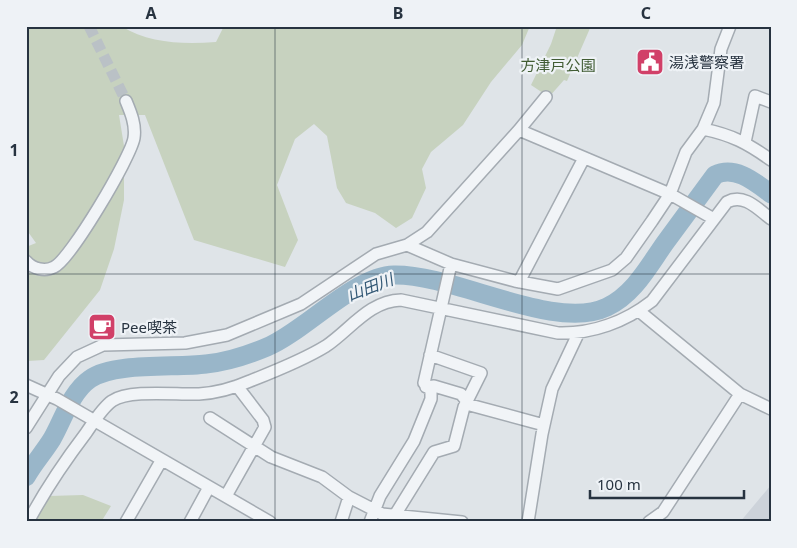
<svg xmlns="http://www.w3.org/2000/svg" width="797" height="548" viewBox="0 0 797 548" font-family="'Noto Sans','Noto Sans JP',sans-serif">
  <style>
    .built { fill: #cdd3da }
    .green { fill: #c7d2bf }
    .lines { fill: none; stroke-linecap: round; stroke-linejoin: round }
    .river { stroke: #99b6c9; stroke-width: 19 }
    .minor-tunnel { stroke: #bac1c6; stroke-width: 11; stroke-dasharray: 11 5.5; stroke-linecap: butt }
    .minor-casing { stroke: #a4abb2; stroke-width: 14 }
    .minor { stroke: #f1f4f7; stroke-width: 11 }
    .grid { fill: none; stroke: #273340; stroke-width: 1; stroke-opacity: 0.55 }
    .labels { text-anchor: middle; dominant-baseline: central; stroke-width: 4.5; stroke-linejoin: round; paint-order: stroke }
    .poi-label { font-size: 15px; fill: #273340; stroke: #eef2f6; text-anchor: start }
    .park-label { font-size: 15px; fill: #415c34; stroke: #eef2f6 }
    .water-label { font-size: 16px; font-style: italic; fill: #315774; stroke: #eef2f6 }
    .neatline { fill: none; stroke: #273340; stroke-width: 2 }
    .grid-label { font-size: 16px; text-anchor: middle; font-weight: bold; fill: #273340 }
  </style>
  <rect width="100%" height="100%" fill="#dfe4e8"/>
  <path class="built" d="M 771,485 L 771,522 L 740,522 Z"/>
  <path class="green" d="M 26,26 L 121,26 C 149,44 184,44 216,42 L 224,26 L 530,26 L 522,45 L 491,82 L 463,125 L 431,152 L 422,169 L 426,188 L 412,218 L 396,228 L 375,213 L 346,203 L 337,188 L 327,136 L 314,124 L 295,139 L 277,185 L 298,240 L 285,267 L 194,240 L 145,115 L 119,115 L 124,146 L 124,200 L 114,249 L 100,290 L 44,360 L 28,361 L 26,247 L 36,243 L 26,229 Z
    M 557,26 L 591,26 L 567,81 L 564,80 L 549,97 L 531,85 L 551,44 Z
    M 83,495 L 111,506 L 101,522 L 35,522 L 49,496 Z"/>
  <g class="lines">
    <path class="river" d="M 26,477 C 33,464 44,452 52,439 C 63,420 71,392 90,379 C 114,362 176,368 206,364 C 226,362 248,355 267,347 C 305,331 354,276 394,275 C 455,274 555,332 607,307 C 634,294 648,267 665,243 C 682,220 698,198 715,175 C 735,165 755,182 771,194"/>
    <path class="minor-tunnel" d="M 89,26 L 126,101"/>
    <defs>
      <path id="minor" d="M 703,129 C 732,135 747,143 771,160
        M 519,130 L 546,97
        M 745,142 L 755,96 L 771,102
        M 407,245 L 451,264 L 515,281 L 558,289 L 612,270 L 626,258 L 652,221 L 670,194 L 686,152 L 703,129 L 714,103 L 721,49 L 730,26
        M 26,261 C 33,269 45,272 54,267 C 70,260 131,157 134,138 C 136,125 131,113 126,101
        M 519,282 L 584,158
        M 639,311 L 740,394 L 771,409
        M 26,385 L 57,399 L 270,522
        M 426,387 L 434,386 L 461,394 L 470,405 L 544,425
        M 210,418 L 271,457 L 322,477 L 349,497 L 382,514 L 462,522
        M 26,428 L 59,376 L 77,357 L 103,345 L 185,343 L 227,335 L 301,304 L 376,254 L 407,245 L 427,232 L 519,130 L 670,194 L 714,219
        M 226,496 L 265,427 L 263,420 L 237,386
        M 395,515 L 434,452 L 454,446 L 464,407 L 481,373 L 430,355
        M 28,522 C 45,490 64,462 86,433 C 93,423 102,408 112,401 C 130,389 177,395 199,394 C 216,393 234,388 250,381 C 273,372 305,359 326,346 C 351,329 369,301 401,300 L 558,333 C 592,334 625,322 652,301 L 727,202 C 744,193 758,209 771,219
        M 126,522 L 161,461
        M 190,522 L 209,487
        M 341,522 L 349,497
        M 370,522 L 380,496 L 414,441 L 431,399 L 431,391 L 424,383 L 451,264
        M 528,522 L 542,434 L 552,389 L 578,334
        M 649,522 L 663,512 L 740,394"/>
    </defs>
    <use href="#minor" class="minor-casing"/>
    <use href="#minor" class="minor"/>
  </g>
  <path class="grid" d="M 275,26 L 275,522M 522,26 L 522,522M 26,274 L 771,274"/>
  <defs>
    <symbol id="civic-square" viewBox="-11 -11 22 22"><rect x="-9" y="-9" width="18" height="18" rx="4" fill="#d14068" stroke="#eef2f6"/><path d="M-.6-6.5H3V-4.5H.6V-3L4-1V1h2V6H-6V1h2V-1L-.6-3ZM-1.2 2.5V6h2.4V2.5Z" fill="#fff"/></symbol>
    <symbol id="cafe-square" viewBox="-11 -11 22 22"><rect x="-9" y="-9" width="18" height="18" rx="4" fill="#d14068" stroke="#eef2f6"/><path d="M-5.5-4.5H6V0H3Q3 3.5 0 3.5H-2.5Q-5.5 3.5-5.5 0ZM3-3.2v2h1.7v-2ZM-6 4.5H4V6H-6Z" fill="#fff"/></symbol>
  </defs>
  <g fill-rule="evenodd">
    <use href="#civic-square" x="634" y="46" width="32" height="32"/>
    <use href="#cafe-square" x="86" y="311" width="32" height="32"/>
  </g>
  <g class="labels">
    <g class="poi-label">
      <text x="669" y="62">湯浅警察署</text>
      <text x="121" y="327">Pee喫茶</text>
    </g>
    <g class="park-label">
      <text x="558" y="65">方津戸公園</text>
    </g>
    <g class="water-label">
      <text transform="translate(370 287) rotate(-21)">山田川</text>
    </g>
  </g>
  <rect width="797" height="548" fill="none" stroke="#eef2f6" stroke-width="55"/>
  <path d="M590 490v8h154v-8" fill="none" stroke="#273340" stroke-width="2.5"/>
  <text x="597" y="490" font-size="15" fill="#273340" stroke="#eef2f6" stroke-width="4" paint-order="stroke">100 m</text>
  <rect x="28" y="28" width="742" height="492" class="neatline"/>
  <g class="grid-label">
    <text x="151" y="19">A</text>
    <text x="398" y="19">B</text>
    <text x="646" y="19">C</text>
    <text x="14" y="156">1</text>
    <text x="14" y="403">2</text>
  </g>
</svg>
